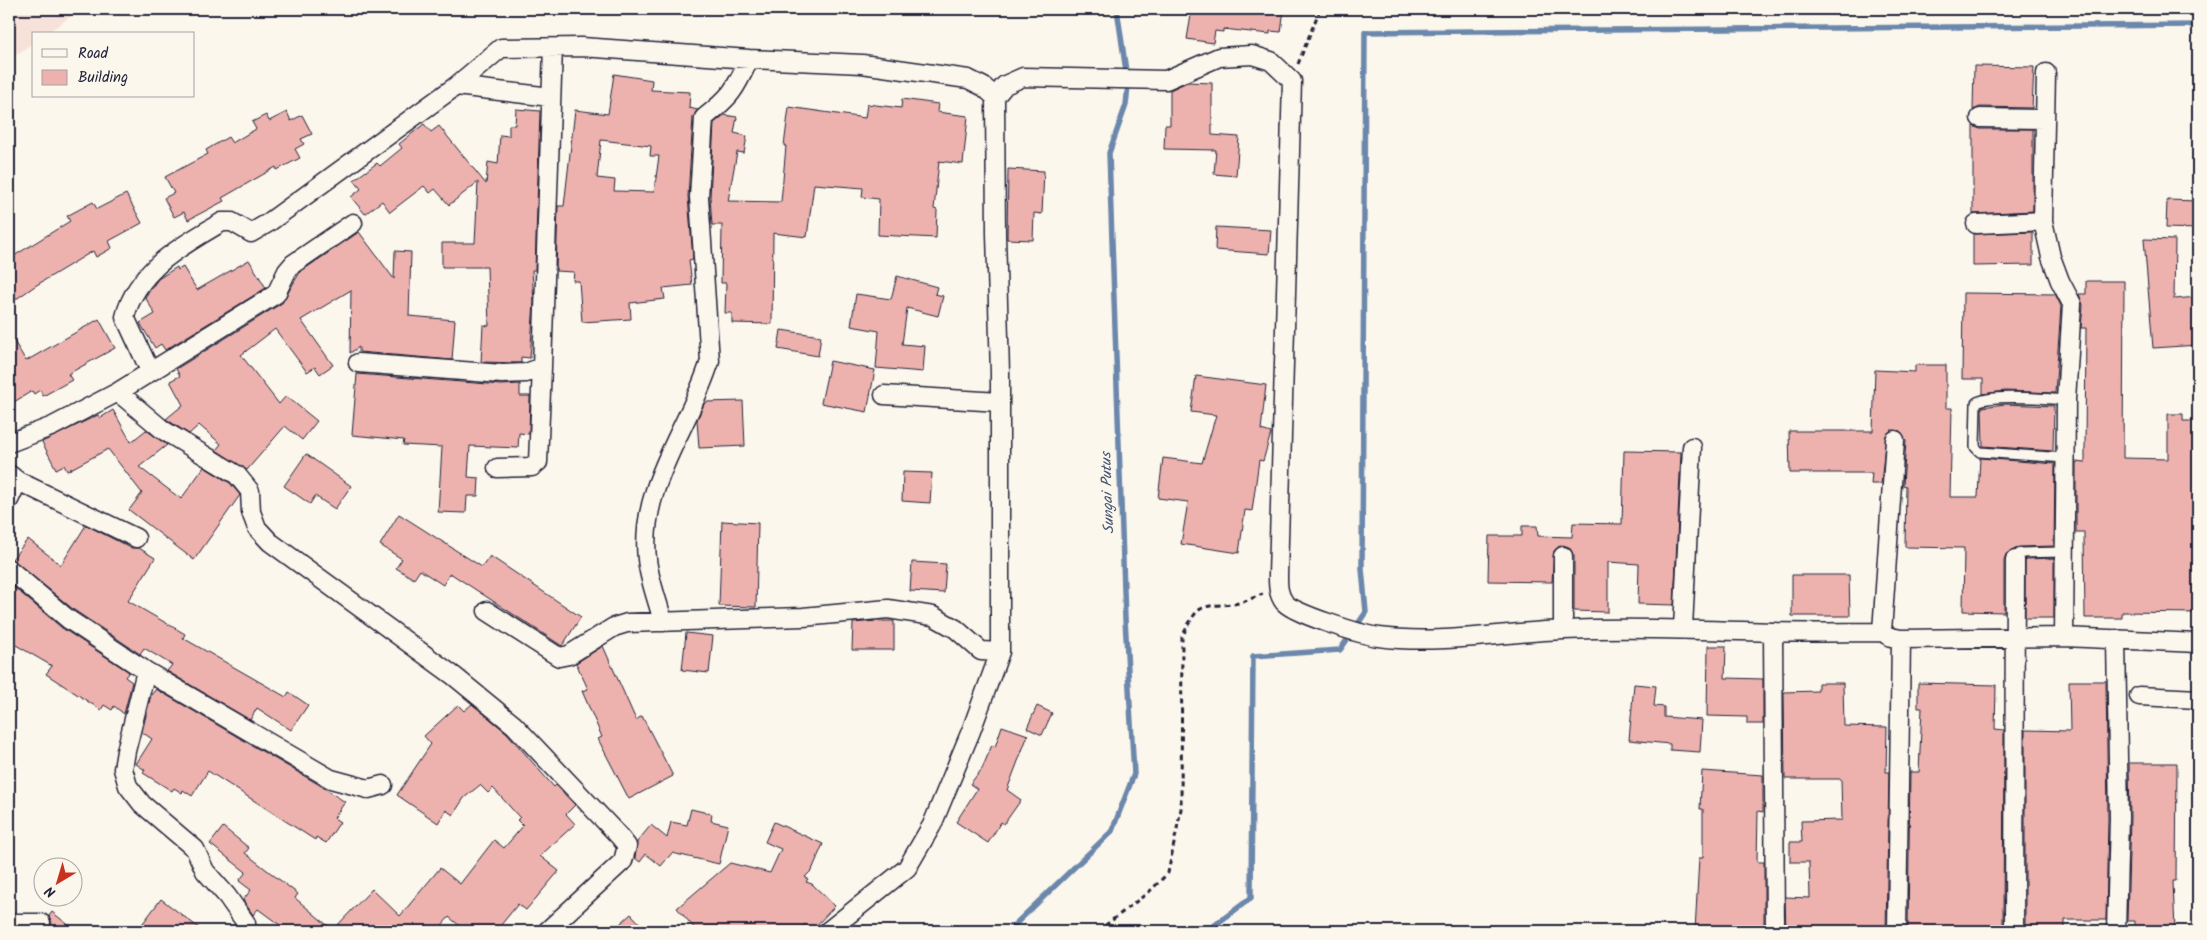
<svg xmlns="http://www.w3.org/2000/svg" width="2207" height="940" viewBox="0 0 2207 940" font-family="Kalam,sans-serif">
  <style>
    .built { fill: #f7e2d9 }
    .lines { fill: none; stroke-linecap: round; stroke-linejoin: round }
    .stream { stroke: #6c87ac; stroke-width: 5.5 }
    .building { fill: #edb2ae; stroke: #22223b; fill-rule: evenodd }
    .lane-casing { stroke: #22223b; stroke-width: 12 }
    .street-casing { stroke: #22223b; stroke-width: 21 }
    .path { stroke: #22223b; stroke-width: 3; stroke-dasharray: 5 4; stroke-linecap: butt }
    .lane { stroke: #fbf7ec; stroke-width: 9 }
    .street { stroke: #fbf7ec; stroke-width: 18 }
    .labels { text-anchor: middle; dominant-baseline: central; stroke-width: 4; stroke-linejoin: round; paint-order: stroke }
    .water-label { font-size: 15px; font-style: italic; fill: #475574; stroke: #fbf7ec }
  </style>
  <rect width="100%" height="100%" fill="#fbf7ec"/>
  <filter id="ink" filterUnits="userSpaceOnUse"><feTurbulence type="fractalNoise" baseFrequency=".02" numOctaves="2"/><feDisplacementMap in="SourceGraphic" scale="10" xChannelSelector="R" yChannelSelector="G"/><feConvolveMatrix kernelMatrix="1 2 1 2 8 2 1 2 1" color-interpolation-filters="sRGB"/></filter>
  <g filter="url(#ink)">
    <path class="built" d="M 9,9 L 81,9 L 46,34 L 34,34 L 34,42 L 9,60 Z"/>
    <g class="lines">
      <path class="stream" d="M 1008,931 L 1112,831 L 1134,774 L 1125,619 L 1109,153 L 1126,105 L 1128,85 L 1117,9
        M 1207,931 L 1251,898 L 1253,656 L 1340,650 L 1366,612 L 1362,569 L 1365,32 L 2198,25"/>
    </g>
    <path class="building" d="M 1192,9 L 1284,9 L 1281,32 L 1270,31 L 1270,34 L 1223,29 L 1223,32 L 1215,31 L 1213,43 L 1187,39 Z
      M 1974,66 L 2034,67 L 2032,108 L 1980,107 L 1973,110 Z
      M 614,74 L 652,80 L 651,90 L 690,92 L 689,108 L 698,110 L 693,117 L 688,196 L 693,259 L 689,260 L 692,285 L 663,288 L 665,299 L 630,303 L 631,319 L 582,322 L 579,281 L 573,281 L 574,272 L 556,271 L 558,206 L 564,206 L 575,110 L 608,114 ZM 601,140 L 651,146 L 650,156 L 659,156 L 654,192 L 614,191 L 615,180 L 597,178 Z
      M 1187,82 L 1212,83 L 1212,135 L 1239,137 L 1236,176 L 1214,174 L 1216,150 L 1164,149 L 1165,125 L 1170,125 L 1170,90 Z
      M 902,99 L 938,104 L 937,112 L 968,116 L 963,164 L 939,161 L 934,209 L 937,210 L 936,238 L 878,235 L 879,199 L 862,197 L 863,188 L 814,184 L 807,237 L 773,233 L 772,324 L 732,323 L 732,313 L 725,313 L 726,283 L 721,283 L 722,225 L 712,225 L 710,197 L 714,123 L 724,115 L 737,117 L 734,133 L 747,136 L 744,153 L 737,152 L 728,201 L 781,202 L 786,146 L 784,146 L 789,107 L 865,118 L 867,104 L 901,108 Z
      M 516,109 L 540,111 L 535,270 L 532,270 L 534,302 L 530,358 L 521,357 L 521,363 L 481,362 L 483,325 L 489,326 L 487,267 L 442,267 L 442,243 L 475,243 L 478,182 L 449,205 L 435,189 L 430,193 L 424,186 L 390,212 L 382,201 L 365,214 L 351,197 L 361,189 L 354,180 L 377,163 L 380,166 L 402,148 L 399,144 L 424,124 L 431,132 L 439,126 L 486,184 L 488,162 L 498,164 L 500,135 L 509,136 L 509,125 L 515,125 Z
      M 287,112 L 291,121 L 302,115 L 312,134 L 301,139 L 304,144 L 295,149 L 300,158 L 277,170 L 276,167 L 222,198 L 224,201 L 188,220 L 184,212 L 174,217 L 164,198 L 174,193 L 165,177 L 208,154 L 206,150 L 228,137 L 232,143 L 256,129 L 252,122 L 266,115 L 269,121 Z
      M 1973,126 L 1980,129 L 2033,129 L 2033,211 L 1973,214 Z
      M 1008,169 L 1044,171 L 1042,214 L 1034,213 L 1033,240 L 1007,239 Z
      M 126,194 L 142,223 L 109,241 L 112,248 L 96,257 L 93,251 L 35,286 L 9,304 L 9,259 L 70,221 L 67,216 L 93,202 L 97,209 Z
      M 2167,200 L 2198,201 L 2198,229 L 2166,228 Z
      M 1216,227 L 1271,230 L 1269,254 L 1215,250 Z
      M 359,232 L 394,279 L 395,251 L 411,252 L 409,316 L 455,320 L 452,360 L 359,352 L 359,347 L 350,353 L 351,290 L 301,320 L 333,365 L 320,374 L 315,367 L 307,372 L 275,329 L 241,355 L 279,404 L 286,396 L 317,421 L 302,440 L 285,426 L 247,470 L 216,450 L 221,444 L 199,425 L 189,434 L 166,419 L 183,405 L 170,381 L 180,376 L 176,369 L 282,303 L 300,272 Z
      M 2033,232 L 2033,265 L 1973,266 L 1973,234 Z
      M 2144,239 L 2175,240 L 2174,299 L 2198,297 L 2198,345 L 2153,348 Z
      M 249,260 L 266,288 L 165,350 L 161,344 L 155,348 L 140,323 L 155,314 L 145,297 L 158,279 L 177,267 L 178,270 L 183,267 L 197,290 Z
      M 897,276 L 937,287 L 935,294 L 943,296 L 938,316 L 907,308 L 902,344 L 925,346 L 923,372 L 876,368 L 879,331 L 851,326 L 856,294 L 891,299 Z
      M 2086,281 L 2124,281 L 2123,458 L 2168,459 L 2168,414 L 2183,414 L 2183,421 L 2198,421 L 2198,613 L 2122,612 L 2122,618 L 2085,618 L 2084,532 L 2076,532 L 2076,462 L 2085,463 L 2085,451 L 2086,328 L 2081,328 L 2083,305 L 2079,294 L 2086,294 Z
      M 1963,293 L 2055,294 L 2061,306 L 2055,393 L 2005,391 L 1983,394 L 1983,379 L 1962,379 Z
      M 99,319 L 115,348 L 68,374 L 72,380 L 43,396 L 40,390 L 34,394 L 32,391 L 9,405 L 9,333 L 26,361 Z
      M 781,330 L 821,336 L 818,356 L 778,349 Z
      M 830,361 L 875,370 L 867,412 L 821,403 Z
      M 1915,365 L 1946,365 L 1946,408 L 1952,408 L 1950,497 L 1978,497 L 1980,458 L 2055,464 L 2054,546 L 2019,547 L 2006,554 L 2004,560 L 2004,612 L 1963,611 L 1964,548 L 1905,547 L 1906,486 L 1903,485 L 1906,441 L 1900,431 L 1891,430 L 1886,435 L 1881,484 L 1871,484 L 1872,473 L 1790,473 L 1789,431 L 1873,431 L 1875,370 L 1915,372 Z
      M 357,374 L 501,385 L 520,384 L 520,396 L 530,396 L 529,434 L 519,433 L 518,448 L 470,446 L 468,477 L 479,478 L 478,496 L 467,496 L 466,513 L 438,512 L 442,447 L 403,445 L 404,440 L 352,435 Z
      M 1196,376 L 1266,385 L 1261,430 L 1271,433 L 1263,461 L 1259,460 L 1252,511 L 1245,510 L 1239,553 L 1181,544 L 1188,502 L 1158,498 L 1163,458 L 1202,463 L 1216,415 L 1191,412 Z
      M 743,401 L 745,446 L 699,448 L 697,420 L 705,402 Z
      M 2005,404 L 2054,406 L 2053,451 L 1983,446 L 1982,407 Z
      M 113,410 L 131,442 L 146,430 L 167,445 L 139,467 L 181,499 L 204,467 L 230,483 L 240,495 L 194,560 L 129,510 L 142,493 L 108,449 L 67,471 L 64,465 L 56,469 L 42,442 L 98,415 L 100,418 Z
      M 1624,451 L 1681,452 L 1674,605 L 1638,604 L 1639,564 L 1608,562 L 1608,612 L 1574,611 L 1574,556 L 1569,547 L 1563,545 L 1558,547 L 1554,551 L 1552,582 L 1488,581 L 1489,536 L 1522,536 L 1522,526 L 1537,526 L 1538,536 L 1572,537 L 1573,523 L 1622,524 Z
      M 306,454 L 351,486 L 335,509 L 315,496 L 310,504 L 284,486 Z
      M 903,472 L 932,473 L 930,503 L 902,501 Z
      M 399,514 L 482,567 L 490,556 L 581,617 L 562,646 L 450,573 L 443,585 L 420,570 L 414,579 L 396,568 L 402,559 L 380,545 Z
      M 722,521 L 758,523 L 756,607 L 719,606 Z
      M 86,525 L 131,548 L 139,548 L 155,558 L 128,601 L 185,634 L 183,638 L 286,697 L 289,692 L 308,705 L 291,730 L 257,708 L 250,720 L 167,671 L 172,665 L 144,648 L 140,654 L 74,610 L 12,559 L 28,539 L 61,565 Z
      M 2054,558 L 2054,618 L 2025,618 L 2025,559 Z
      M 912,562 L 946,564 L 944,593 L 910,591 Z
      M 1792,575 L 1849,575 L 1850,616 L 1792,616 Z
      M 9,583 L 62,628 L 129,672 L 125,677 L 132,682 L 124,714 L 114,706 L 112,710 L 104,705 L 101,710 L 46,674 L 52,666 L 9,641 Z
      M 877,621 L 894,621 L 894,650 L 852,650 L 853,623 Z
      M 686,633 L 713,636 L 709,673 L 682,670 Z
      M 603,646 L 636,720 L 642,716 L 673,776 L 629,799 L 598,739 L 602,737 L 582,691 L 588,689 L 576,663 Z
      M 1708,646 L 1726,646 L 1725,678 L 1763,679 L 1763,724 L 1747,724 L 1747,717 L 1707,716 Z
      M 2069,681 L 2106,681 L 2108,818 L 2106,920 L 2065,920 L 2065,931 L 2025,931 L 2025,730 L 2070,731 Z
      M 1818,683 L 1843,683 L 1844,726 L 1887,727 L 1886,772 L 1889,772 L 1886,931 L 1786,931 L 1785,897 L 1810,898 L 1809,862 L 1790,862 L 1790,842 L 1802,842 L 1801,821 L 1842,820 L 1841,779 L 1785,779 L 1784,692 L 1818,691 Z
      M 1918,683 L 1996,685 L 1995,729 L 2004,730 L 2003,930 L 1908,931 L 1910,772 L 1919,772 L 1922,708 L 1918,708 Z
      M 1634,684 L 1656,686 L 1654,706 L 1664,707 L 1664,717 L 1702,720 L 1700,752 L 1670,750 L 1670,744 L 1629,740 Z
      M 156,689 L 318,784 L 345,802 L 334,818 L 340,822 L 326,843 L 316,837 L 315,840 L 208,771 L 192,796 L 183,790 L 182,793 L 174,788 L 172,791 L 143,773 L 145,770 L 136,764 L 152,739 L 142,732 L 151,695 Z
      M 472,704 L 507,733 L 554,787 L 556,785 L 575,805 L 566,814 L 575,824 L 540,856 L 559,871 L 526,910 L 518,904 L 496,931 L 466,931 L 449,917 L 437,931 L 288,931 L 258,909 L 253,915 L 243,900 L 251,890 L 239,881 L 246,872 L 210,844 L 223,827 L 249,848 L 245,853 L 298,894 L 295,898 L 333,930 L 372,889 L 400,916 L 440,868 L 460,884 L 494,840 L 504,848 L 523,826 L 517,820 L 520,818 L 493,788 L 488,793 L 480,785 L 464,798 L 453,815 L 446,810 L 438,823 L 397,795 L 431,744 L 424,736 L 458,705 L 464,711 Z
      M 1037,706 L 1052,713 L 1042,735 L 1027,728 Z
      M 1002,726 L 1028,735 L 1007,790 L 1021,800 L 1004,824 L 1001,822 L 988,843 L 956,822 L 977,789 L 970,784 L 982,769 L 992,745 L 995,747 Z
      M 2129,763 L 2177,763 L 2176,881 L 2173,881 L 2175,931 L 2135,931 L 2135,921 L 2127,921 L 2130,818 Z
      M 1702,771 L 1763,775 L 1763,812 L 1758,811 L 1757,862 L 1764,862 L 1764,931 L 1695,931 L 1699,858 L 1703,858 L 1703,809 L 1700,809 Z
      M 691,809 L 712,814 L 711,821 L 728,825 L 719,864 L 672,853 L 661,866 L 646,854 L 640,862 L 635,858 L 637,842 L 651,825 L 667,838 L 671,822 L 687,825 Z
      M 774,822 L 823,844 L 812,870 L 805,877 L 808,879 L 806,882 L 812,884 L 835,906 L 812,930 L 805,924 L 797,931 L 697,931 L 677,908 L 730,863 L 770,873 L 781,849 L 765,842 Z
      M 161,899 L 203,931 L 137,931 Z
      M 52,912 L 76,931 L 47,931 L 52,923 L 49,916 Z
      M 631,914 L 647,931 L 612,931 Z"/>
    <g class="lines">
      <defs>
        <path id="lane" d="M 2065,458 L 1980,452 L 1975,447 L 1976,403 C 1989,393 2047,399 2066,400
          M 2015,560 L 2020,553 L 2065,552"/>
        <path id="street" d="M 2046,73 L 2043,221 L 2051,257 L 2060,281 L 2072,304 L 2066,400 L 2064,637
          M 456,86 L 551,97
          M 995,97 L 1005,85 L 1023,77 L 1166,80 L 1219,57 L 1252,55 L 1271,61 L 1292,81 L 1278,576 C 1278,585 1278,594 1284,602 C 1291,613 1363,635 1379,637 C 1440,645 1502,632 1564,630 C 1633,627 1702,630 1772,632 C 1809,633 1845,632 1882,632 L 1891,637 L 1901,639 L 2064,637 L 2198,643
          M 1980,118 L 2044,119
          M 1976,224 L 2043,221
          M 358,363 L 502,374 L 526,373 L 542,367 L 553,48
          M 150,371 L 125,317 C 137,269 183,245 222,222 L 232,222 L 251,233 L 268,223 L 456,86 L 501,48 L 582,47 L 749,59 L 862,64 L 968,79 L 984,87 L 995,97 L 996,234 L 1000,373 L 1000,652 L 971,731 L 932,825 L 907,868 L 828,931
          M 118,392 L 163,430 L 237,475 L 250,491 L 251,512 L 257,528 L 270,542 L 454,676 L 514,725 L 619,836 L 627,846 L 623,861 L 547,931
          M 884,395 L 1000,402
          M 9,443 L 53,426 L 118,392 L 276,294 L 287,271 L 293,264 L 353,223
          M 497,468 L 532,467 L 538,462 L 542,367
          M 18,481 L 136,538
          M 9,500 L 18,481 L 9,474
          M 9,569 L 68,619 L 146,671 L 331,779 L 368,789 L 383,785
          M 487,611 L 559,657 L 569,655 L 614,627 L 627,623 L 803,617 L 888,609 L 933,616 L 956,629 L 981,651 L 1000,652
          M 663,622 C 658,601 649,580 647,559 C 639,485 690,427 710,361 L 699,197 L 704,118 C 730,97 735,91 749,59
          M 1683,628 L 1692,447
          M 1563,630 L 1563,556
          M 1773,632 L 1775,931
          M 1882,632 L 1895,440
          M 2116,639 L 2119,818 L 2116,931
          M 146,671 L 126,751 L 123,769 L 128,786 L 142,804 L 195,849 L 205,871 L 227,896 L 246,923 L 246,931
          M 2139,696 L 2198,699
          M 9,923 L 41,923
          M 1897,931 L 1901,639
          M 2014,931 L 2015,560"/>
      </defs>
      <use href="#lane" class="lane-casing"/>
      <use href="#street" class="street-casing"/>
      <path class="path" d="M 1298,64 L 1320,9
        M 1098,931 L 1150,891 L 1168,873 L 1181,809 L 1182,637 C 1199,603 1198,607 1233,604 C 1243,603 1254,597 1263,594"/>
      <use href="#lane" class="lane"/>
      <use href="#street" class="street"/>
    </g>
  </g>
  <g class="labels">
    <g class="water-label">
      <text transform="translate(1108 493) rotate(-92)">Sungai Putus</text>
    </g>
  </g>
  <rect width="2207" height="940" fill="none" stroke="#fbf7ec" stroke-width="30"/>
  <rect x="15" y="15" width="2177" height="910" fill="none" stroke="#22223b" stroke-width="2" filter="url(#ink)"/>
  <rect x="32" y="32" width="162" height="65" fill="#fbf7ec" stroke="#a4a2a5"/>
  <rect x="42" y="49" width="25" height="8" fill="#fbf7ec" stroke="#a4a2a5"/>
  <text x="78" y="58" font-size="15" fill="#22223b">Road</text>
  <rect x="42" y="70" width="25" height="15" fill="#edb2ae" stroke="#a4a2a5"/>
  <text x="78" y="82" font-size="15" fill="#22223b">Building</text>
  <g transform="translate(58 882) rotate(218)"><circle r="24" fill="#fbf7ec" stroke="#a4a2a5"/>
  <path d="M0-4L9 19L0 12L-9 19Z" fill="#c8321e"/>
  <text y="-8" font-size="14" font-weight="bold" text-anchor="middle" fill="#22223b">N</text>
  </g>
</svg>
